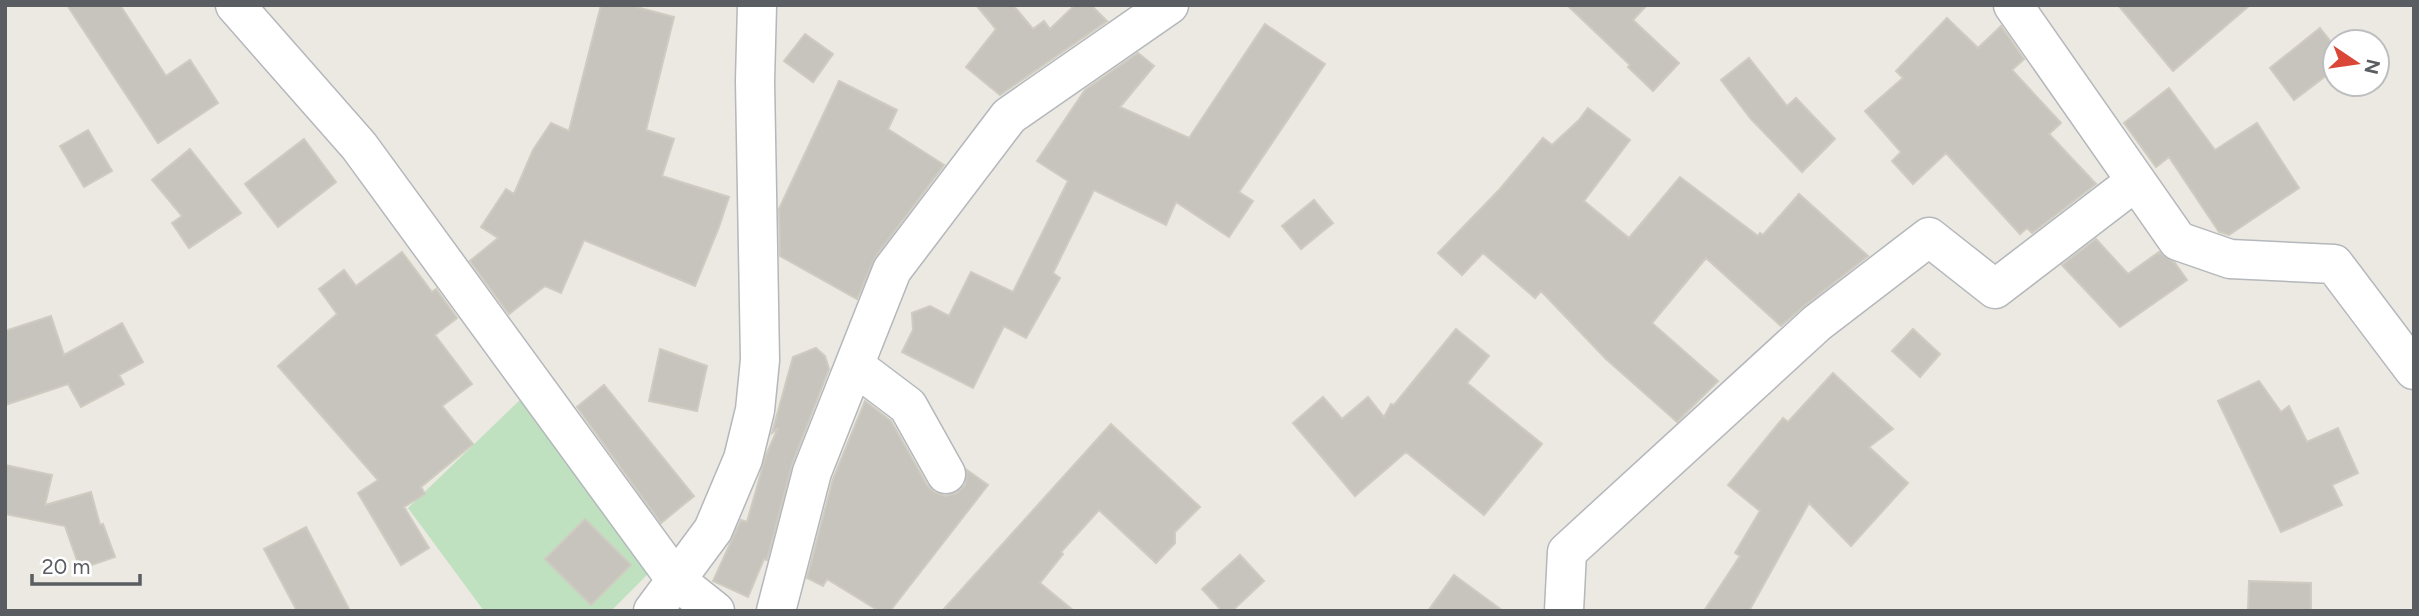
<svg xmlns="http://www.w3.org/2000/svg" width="2419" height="616" viewBox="0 0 2419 616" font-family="Figtree,sans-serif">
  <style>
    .green { fill: #bfe1c0 }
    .building { fill: #c7c4be; stroke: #cfcbc0; stroke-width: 2 }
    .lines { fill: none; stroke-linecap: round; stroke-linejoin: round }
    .minor-casing { stroke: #b4b7bb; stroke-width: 41 }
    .minor { stroke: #fff; stroke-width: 38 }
  </style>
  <rect width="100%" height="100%" fill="#ebe9e1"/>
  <path class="green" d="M 526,394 L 653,569 L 611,611 L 484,611 L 408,508 Z"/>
  <path class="building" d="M 67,5 L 120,5 L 166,76 L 190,60 L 218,103 L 158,143 Z
    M 601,5 L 629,5 L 674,17 L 646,130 L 674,139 L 662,176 L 729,197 L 719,227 L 695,286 L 584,240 L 561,293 L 545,286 L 509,314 L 470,261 L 498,238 L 481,227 L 506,189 L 514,194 L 533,150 L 551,123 L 569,131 Z
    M 976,5 L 1013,5 L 1033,29 L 1044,21 L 1050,29 L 1075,5 L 1091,5 L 1107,21 L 1000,95 L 966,67 L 996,29 Z
    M 1567,5 L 1647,5 L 1633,20 L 1679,63 L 1653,91 L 1628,67 L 1630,65 Z
    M 2118,5 L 2250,5 L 2173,71 Z
    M 1947,18 L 1978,48 L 2001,26 L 2024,59 L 2012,70 L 2061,123 L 2049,134 L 2096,184 L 2032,233 L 2027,228 L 2020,234 L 1946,153 L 1913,184 L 1892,161 L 1901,152 L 1865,111 L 1903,78 L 1896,71 Z
    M 1265,24 L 1325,64 L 1239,192 L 1253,201 L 1229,237 L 1176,202 L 1166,225 L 1094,190 L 1053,273 L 1060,278 L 1026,338 L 1004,326 L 973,388 L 902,352 L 913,330 L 912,313 L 930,306 L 949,316 L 971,272 L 1013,292 L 1068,181 L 1037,161 L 1085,90 L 1138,53 L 1154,66 L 1120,107 L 1189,138 Z
    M 2320,28 L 2335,47 L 2335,69 L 2294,100 L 2270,68 Z
    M 805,34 L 833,54 L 813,82 L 784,61 Z
    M 1749,58 L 1787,106 L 1796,98 L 1835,139 L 1802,172 L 1751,119 L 1721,80 Z
    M 839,81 L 897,110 L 888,129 L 944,165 L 875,257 L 857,299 L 780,256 L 779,209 Z
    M 2169,88 L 2215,150 L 2257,123 L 2299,188 L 2229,235 L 2219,232 L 2169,157 L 2156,167 L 2124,123 Z
    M 1588,108 L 1630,140 L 1584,201 L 1629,238 L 1680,177 L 1758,236 L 1760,233 L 1763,235 L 1799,194 L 1868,256 L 1804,306 L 1781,326 L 1706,258 L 1652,323 L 1718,381 L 1677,422 L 1606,359 L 1541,291 L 1535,298 L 1483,253 L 1462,275 L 1438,253 L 1499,190 L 1543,138 L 1552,145 L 1579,120 Z
    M 88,130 L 112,171 L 84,187 L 60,146 Z
    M 304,139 L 336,182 L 278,227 L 245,184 Z
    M 190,149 L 241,213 L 189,248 L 172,223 L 182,216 L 152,180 Z
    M 1314,200 L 1333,223 L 1301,249 L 1282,226 Z
    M 2096,239 L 2128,274 L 2159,252 L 2175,263 L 2187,280 L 2120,327 L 2062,265 Z
    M 402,252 L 432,292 L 436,289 L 457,318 L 435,335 L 472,384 L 442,406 L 473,444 L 421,487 L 425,494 L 404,507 L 429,548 L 401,565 L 358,493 L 378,480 L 278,366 L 337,314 L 319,289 L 344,270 L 356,286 Z
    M 51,316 L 64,355 L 122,323 L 143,362 L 119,375 L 124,384 L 81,407 L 68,384 L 5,405 L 5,331 Z
    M 1456,329 L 1489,356 L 1467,383 L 1542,444 L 1484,515 L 1406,452 L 1355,496 L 1293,423 L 1323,397 L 1342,419 L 1368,397 L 1384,417 L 1391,404 L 1394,405 Z
    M 1913,329 L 1940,354 L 1920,377 L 1892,351 Z
    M 816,348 L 825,356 L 829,369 L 792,464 L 767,560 L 764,559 L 748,597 L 713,581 L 741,520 L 747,522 L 766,455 L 778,428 L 772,433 L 793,357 Z
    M 660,349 L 707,366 L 697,411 L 649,401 Z
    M 1833,373 L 1893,429 L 1869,447 L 1908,483 L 1851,546 L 1809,503 L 1749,611 L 1704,611 L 1740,556 L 1735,553 L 1760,511 L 1728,485 L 1783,418 L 1788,422 Z
    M 2259,381 L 2281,412 L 2289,406 L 2307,442 L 2338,428 L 2358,473 L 2332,485 L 2342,505 L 2281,532 L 2218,401 Z
    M 604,385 L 694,496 L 661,523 L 577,407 Z
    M 865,401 L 891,421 L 927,485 L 934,492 L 945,496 L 957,493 L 965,485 L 967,470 L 988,485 L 890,611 L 879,611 L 827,579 L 823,586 L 807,578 L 833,479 Z
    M 1111,424 L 1200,507 L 1175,532 L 1175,543 L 1156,563 L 1099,510 L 1061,552 L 1063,554 L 1040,583 L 1074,611 L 942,611 Z
    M 5,465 L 52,475 L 45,505 L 91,492 L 100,525 L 103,524 L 115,557 L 80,569 L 65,526 L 5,514 Z
    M 585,519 L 631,565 L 591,605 L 545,559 Z
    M 306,527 L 350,611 L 297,611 L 264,549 Z
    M 1240,555 L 1264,581 L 1232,611 L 1222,611 L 1202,589 Z
    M 1454,575 L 1503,611 L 1428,611 Z
    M 2249,581 L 2311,583 L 2311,611 L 2248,611 Z"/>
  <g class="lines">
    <defs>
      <path id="minor" d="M 235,5 L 359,146 L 676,580 L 715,611
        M 2013,5 L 2178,241 L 2230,259 L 2334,264 L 2414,370
        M 855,366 L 908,406 L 946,474
        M 653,611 L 713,530 L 743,459 L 755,410 L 760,360 L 755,81 L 757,5
        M 776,611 L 812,472 L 892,270 L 1009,116 L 1169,5
        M 1564,611 L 1567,552 L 1817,323 L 1929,237 L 1995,289 L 2136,181"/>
    </defs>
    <use href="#minor" class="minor-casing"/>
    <use href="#minor" class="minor"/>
  </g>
  <rect width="2419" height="616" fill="none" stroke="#5a5d61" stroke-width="14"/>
  <g transform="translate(2356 63) rotate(103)"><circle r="33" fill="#ffffff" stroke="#bdbec0" stroke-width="2"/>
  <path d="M0-5L12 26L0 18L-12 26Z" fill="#da4738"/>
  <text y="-10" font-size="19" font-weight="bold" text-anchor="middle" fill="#5a5d61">N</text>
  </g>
  <path d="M32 574v10h108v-10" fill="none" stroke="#5a5d61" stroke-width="3.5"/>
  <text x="42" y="574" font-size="21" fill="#5a5d61" stroke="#ffffff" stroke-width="5" paint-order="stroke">20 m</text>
</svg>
